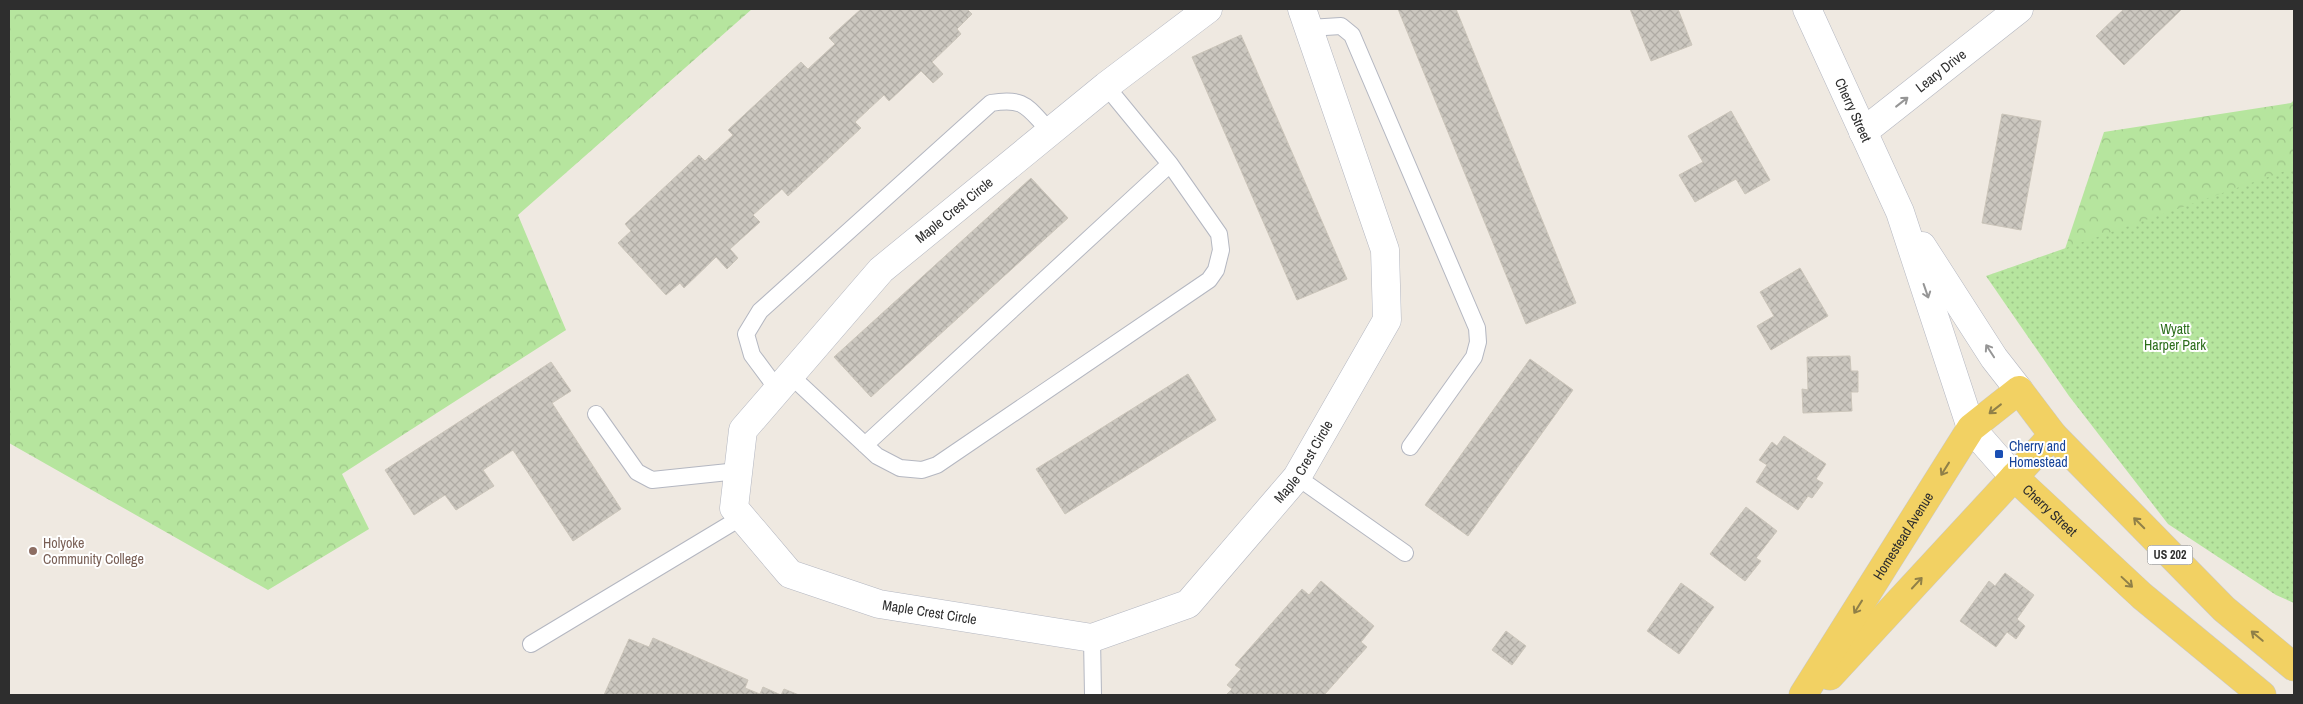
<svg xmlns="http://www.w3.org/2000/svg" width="2303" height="704" viewBox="0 0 2303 704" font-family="'Archivo Narrow',sans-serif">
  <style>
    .forest { fill: url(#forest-crowns) }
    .park { fill: url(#park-dots) }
    .building { fill: url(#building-cross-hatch); stroke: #cbc5ba }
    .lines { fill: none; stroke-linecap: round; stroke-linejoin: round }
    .service-casing { stroke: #b4b7c1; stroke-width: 18 }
    .minor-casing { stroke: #b4b7c1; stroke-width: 29 }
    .tertiary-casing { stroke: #b4b7c1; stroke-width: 29 }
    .primary-casing { stroke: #c9c9c9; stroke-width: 29 }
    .service { stroke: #fff; stroke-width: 16 }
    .minor { stroke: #fff; stroke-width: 28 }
    .tertiary { stroke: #fff; stroke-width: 28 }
    .primary { stroke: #f2d163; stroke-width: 28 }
    .oneway { stroke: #969696 }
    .oneway2 { stroke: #908048 }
    .transit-dot { fill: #1a4fb4; stroke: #fff; stroke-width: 2 }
    .education-dot { fill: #8d6e63; stroke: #fff; stroke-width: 2 }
    .labels { text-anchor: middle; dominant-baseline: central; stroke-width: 4; stroke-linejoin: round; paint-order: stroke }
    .shield { fill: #fff; stroke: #6d6d6d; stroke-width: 1 }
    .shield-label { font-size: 12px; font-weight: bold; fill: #2e2e2e }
    .street-label { font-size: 14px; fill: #2e2e2e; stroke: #fff }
    .park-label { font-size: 14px; fill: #2c6e1b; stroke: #fff }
    .transit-label { font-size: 14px; fill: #164399; stroke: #fff; text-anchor: start }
    .education-label { font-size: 14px; fill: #785e54; stroke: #fff; text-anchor: start }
  </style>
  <defs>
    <pattern id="forest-crowns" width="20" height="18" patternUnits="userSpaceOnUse" patternTransform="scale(1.25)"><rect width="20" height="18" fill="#b6e59e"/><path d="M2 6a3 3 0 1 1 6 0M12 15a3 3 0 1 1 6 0" fill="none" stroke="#9dc588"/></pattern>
    <pattern id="park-dots" width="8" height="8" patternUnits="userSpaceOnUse" patternTransform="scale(1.25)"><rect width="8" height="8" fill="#b6e59e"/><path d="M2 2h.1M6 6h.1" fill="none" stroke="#9dc588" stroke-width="1.8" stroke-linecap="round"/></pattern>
    <pattern id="building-cross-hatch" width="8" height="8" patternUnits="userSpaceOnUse" patternTransform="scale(1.25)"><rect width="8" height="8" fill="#cbc7bf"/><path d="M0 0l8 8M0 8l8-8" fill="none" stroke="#afaba4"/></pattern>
  </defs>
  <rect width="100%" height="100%" fill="#efe9e1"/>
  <path class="forest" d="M 9,9 L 752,9 L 518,215 L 566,330 L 342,474 L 369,529 L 268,590 L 9,443 Z
    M 2294,100 L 2294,242 L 2057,273 L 2104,132 L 2291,103 Z"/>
  <path class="park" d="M 2294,168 L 2294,603 L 2276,595 L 2168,524 L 2069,396 L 1986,276 Z"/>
  <path class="building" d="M 861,9 L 967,9 L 972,14 L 957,29 L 961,34 L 932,62 L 943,74 L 933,83 L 921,71 L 889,101 L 884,95 L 855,122 L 861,128 L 788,196 L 782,189 L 753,215 L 760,222 L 730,249 L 738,258 L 727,269 L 716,257 L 684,288 L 680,283 L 666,295 L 618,243 L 631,231 L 625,224 L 699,155 L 705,161 L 733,135 L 728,130 L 801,62 L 808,69 L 835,44 L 829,38 Z
    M 1398,9 L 1456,9 L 1576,303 L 1526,324 Z
    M 1630,9 L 1678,9 L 1692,45 L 1651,61 Z
    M 2124,9 L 2182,9 L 2124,65 L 2096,36 Z
    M 1241,35 L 1347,279 L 1297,300 L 1192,57 Z
    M 1731,111 L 1770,180 L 1745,194 L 1736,179 L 1695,202 L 1679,175 L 1703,162 L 1688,136 Z
    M 2002,114 L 2041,121 L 2021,230 L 1982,223 Z
    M 1031,178 L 1068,218 L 871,397 L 834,357 Z
    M 1800,268 L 1828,316 L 1771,350 L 1757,326 L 1774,316 L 1760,292 Z
    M 1850,356 L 1851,371 L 1858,371 L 1858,392 L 1851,392 L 1852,411 L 1803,413 L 1802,389 L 1808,390 L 1807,357 Z
    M 1530,359 L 1573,390 L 1468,536 L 1425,505 Z
    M 551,362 L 571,391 L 552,403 L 621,509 L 573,541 L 513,450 L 483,470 L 494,486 L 456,510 L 445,495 L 414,515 L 385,470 Z
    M 1188,374 L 1216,420 L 1065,514 L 1036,469 Z
    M 1784,436 L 1826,464 L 1816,479 L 1823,483 L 1812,498 L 1808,496 L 1798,510 L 1756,482 L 1767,465 L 1759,460 L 1772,442 L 1777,446 Z
    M 1746,507 L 1777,531 L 1756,558 L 1761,561 L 1745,581 L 1710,554 Z
    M 2005,573 L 2034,595 L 2017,619 L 2025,626 L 2016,639 L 2007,632 L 1996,647 L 1960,621 L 1989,581 L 1995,586 Z
    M 1321,581 L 1374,626 L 1361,642 L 1367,647 L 1324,695 L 1226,695 L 1232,689 L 1227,685 L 1241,669 L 1235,665 L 1302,589 L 1309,595 Z
    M 1681,583 L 1714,607 L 1679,654 L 1647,631 Z
    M 1506,631 L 1526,646 L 1512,665 L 1492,650 Z
    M 653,638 L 748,680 L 745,688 L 760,694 L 763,687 L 781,695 L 784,689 L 799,695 L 604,695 L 629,639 L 649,647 Z"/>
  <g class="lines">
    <defs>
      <path id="service" d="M 1309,28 L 1341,26 L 1352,35 L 1477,328 L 1478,342 L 1474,357 L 1410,447
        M 790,375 L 877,456 L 900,468 L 922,470 L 937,465 L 1209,280 L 1216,270 L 1221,250 L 1219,234 L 1170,164 L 1106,86
        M 778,390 L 752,355 L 746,334 L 760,311 L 991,103 C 1026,97 1027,108 1050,131
        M 596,414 L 637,472 L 652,480 L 738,471
        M 865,445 L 1170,164
        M 1297,477 L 1405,553
        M 1092,638 L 1093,695
        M 531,644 L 742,517"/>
      <g id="minor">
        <path id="s1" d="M 1208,9 L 1106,86 L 881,270 L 743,430 L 734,508 L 790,574 L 879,604 L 1092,638 L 1188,604 L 1297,477 L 1387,320 L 1385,250 L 1302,9"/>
        <path id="s2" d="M 1863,132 L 2019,9"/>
      </g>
      <g id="tertiary">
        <path id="s3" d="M 1807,9 L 1900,212 L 1971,428 L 2014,477"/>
        <path d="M 1922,246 L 1994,358 L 2019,390"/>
      </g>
      <g id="primary">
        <path id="s4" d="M 2014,477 L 2142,596 L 2262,695"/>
        <path d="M 1830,676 L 2053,435"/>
        <path id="s5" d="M 1803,695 L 1971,428 L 2019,390 L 2053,435 L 2224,609 L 2294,667"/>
      </g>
    </defs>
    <use href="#service" class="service-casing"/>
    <use href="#minor" class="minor-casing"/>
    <use href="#tertiary" class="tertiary-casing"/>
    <use href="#primary" class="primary-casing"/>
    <use href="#service" class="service"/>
    <use href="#minor" class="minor"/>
    <use href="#tertiary" class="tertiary"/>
    <use href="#primary" class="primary"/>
  </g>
  <defs><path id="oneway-shaft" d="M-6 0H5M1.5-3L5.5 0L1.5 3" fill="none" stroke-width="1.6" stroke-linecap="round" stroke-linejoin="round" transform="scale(1.25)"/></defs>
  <g class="oneway">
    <use href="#oneway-shaft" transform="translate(1902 102) rotate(-38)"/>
    <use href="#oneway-shaft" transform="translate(1926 291) rotate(71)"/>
    <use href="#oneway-shaft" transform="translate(1990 351) rotate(-123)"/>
  </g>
  <g class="oneway2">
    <use href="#oneway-shaft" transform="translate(1995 409) rotate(142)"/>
    <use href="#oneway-shaft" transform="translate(1945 469) rotate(122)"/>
    <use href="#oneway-shaft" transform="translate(2139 523) rotate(-135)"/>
    <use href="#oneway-shaft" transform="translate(2127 582) rotate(43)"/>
    <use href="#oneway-shaft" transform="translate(1917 583) rotate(-47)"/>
    <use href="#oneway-shaft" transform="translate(1858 607) rotate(122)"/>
    <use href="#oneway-shaft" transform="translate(2257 636) rotate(-140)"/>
  </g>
  <rect class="transit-dot" x="1994" y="449" width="10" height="10" rx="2.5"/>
  <circle class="education-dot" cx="33" cy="551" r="5"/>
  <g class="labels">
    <rect class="shield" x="2147.5" y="545.5" width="45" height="19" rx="4"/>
    <g class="shield-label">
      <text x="2170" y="555">US 202</text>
    </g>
    <g class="street-label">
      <text stroke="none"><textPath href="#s2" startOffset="99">Leary Drive</textPath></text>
      <text stroke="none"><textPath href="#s3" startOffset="111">Cherry Street</textPath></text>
      <text transform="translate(954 210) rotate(-39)">Maple Crest Circle</text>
      <text stroke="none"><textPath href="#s1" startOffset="1390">Maple Crest Circle</textPath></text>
      <text stroke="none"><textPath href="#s4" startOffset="49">Cherry Street</textPath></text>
      <text stroke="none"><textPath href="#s5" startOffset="188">Homestead Avenue</textPath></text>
      <text stroke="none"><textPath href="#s1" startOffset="940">Maple Crest Circle</textPath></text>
    </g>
    <g class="park-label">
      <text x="2175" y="329">Wyatt<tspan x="2175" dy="16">Harper Park</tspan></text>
    </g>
    <g class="transit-label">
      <text x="2009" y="446">Cherry and<tspan x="2009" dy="16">Homestead</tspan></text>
    </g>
    <g class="education-label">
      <text x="43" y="543">Holyoke<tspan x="43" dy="16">Community College</tspan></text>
    </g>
  </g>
  <rect width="2303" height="704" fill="none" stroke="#2e2e2e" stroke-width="20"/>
</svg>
